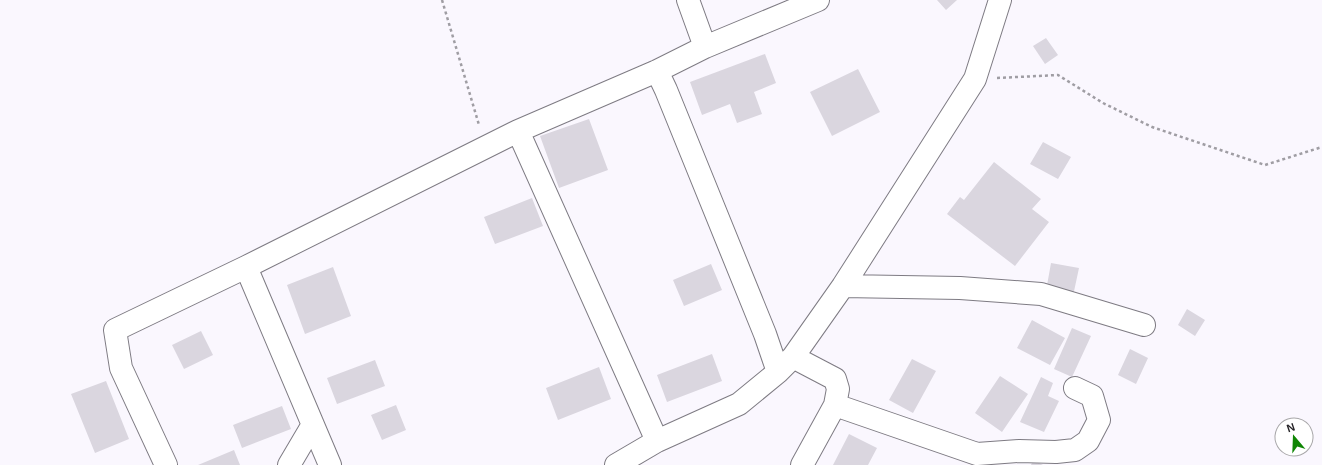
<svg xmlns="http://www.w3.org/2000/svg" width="1322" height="465" viewBox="0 0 1322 465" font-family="Helvetica,sans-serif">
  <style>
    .building { fill: #dad6df }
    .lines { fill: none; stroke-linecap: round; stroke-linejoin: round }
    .minor-casing { stroke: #7e7b83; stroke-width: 24 }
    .path { stroke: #9f9da3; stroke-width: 2.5; stroke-dasharray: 3 3; stroke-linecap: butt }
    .minor { stroke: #fff; stroke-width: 22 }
  </style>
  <rect width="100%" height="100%" fill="#faf7fe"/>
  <path class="building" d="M 937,0 L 957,0 L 946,10 Z
    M 1046,38 L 1058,55 L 1045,64 L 1033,46 Z
    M 765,54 L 776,83 L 754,92 L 762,114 L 737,123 L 730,104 L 702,115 L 690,82 Z
    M 858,69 L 880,112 L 832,136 L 810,92 Z
    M 589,119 L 608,170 L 559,188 L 540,136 Z
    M 1043,142 L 1071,157 L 1058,179 L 1030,164 Z
    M 994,162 L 1041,199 L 1032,209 L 1049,222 L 1015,266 L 947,214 L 960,197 L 964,200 Z
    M 532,198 L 543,226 L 495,244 L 484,217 Z
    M 1051,263 L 1079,268 L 1073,296 L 1046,291 Z
    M 711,264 L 722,290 L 684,306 L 673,280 Z
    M 333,267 L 351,316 L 305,334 L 287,285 Z
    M 1187,309 L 1205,320 L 1195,336 L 1178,325 Z
    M 1032,320 L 1065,338 L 1050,365 L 1017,348 Z
    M 1072,328 L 1091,336 L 1072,377 L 1054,369 Z
    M 201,331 L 213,355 L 184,369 L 172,345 Z
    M 1130,349 L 1148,358 L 1136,384 L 1118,375 Z
    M 712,354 L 722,381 L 667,402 L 657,375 Z
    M 912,359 L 936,371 L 913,413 L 889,400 Z
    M 375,360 L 385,386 L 337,404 L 327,378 Z
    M 599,367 L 611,399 L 558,420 L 546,388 Z
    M 1000,376 L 1028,394 L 1002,432 L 975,413 Z
    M 1041,377 L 1053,383 L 1048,396 L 1059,401 L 1044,432 L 1020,422 Z
    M 106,381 L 129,439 L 95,453 L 71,394 Z
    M 396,405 L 406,430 L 382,440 L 371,415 Z
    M 282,406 L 291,429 L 242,448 L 233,425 Z
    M 849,434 L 877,448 L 868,465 L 833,465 Z
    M 234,450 L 240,465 L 198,465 Z
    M 1033,460 L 1043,465 L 1031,465 Z"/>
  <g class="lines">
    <defs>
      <path id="minor" d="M 688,0 L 705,47
        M 657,71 L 666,90 L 765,334 L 778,372
        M 518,131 L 657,441
        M 246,267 L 330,465
        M 843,286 L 960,288 L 1041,294 L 1144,325
        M 793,357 L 835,379 L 838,389 L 835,405 L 802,465
        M 835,405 L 977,454 L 1019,451 L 1056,452 L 1075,450 L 1088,441 L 1099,420 L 1092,396 L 1075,388
        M 166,465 L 121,368 L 115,330 L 246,267 L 518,131 L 657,71 L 705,47 L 818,0
        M 289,465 L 312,426
        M 616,465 L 657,441 L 739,404 L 778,372 L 793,357 L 843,286 L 975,79 L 1000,0"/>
    </defs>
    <use href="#minor" class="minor-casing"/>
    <path class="path" d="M 442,0 L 479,125
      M 997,78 L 1058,75 L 1103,103 L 1152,127 L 1265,165 L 1322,147"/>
    <use href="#minor" class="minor"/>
  </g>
  <g transform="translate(1294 437) rotate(341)"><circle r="19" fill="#ffffff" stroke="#a8a7a9"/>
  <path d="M0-3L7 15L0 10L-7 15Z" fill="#0f8604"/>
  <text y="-6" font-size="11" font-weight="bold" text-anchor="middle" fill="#252327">N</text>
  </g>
</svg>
